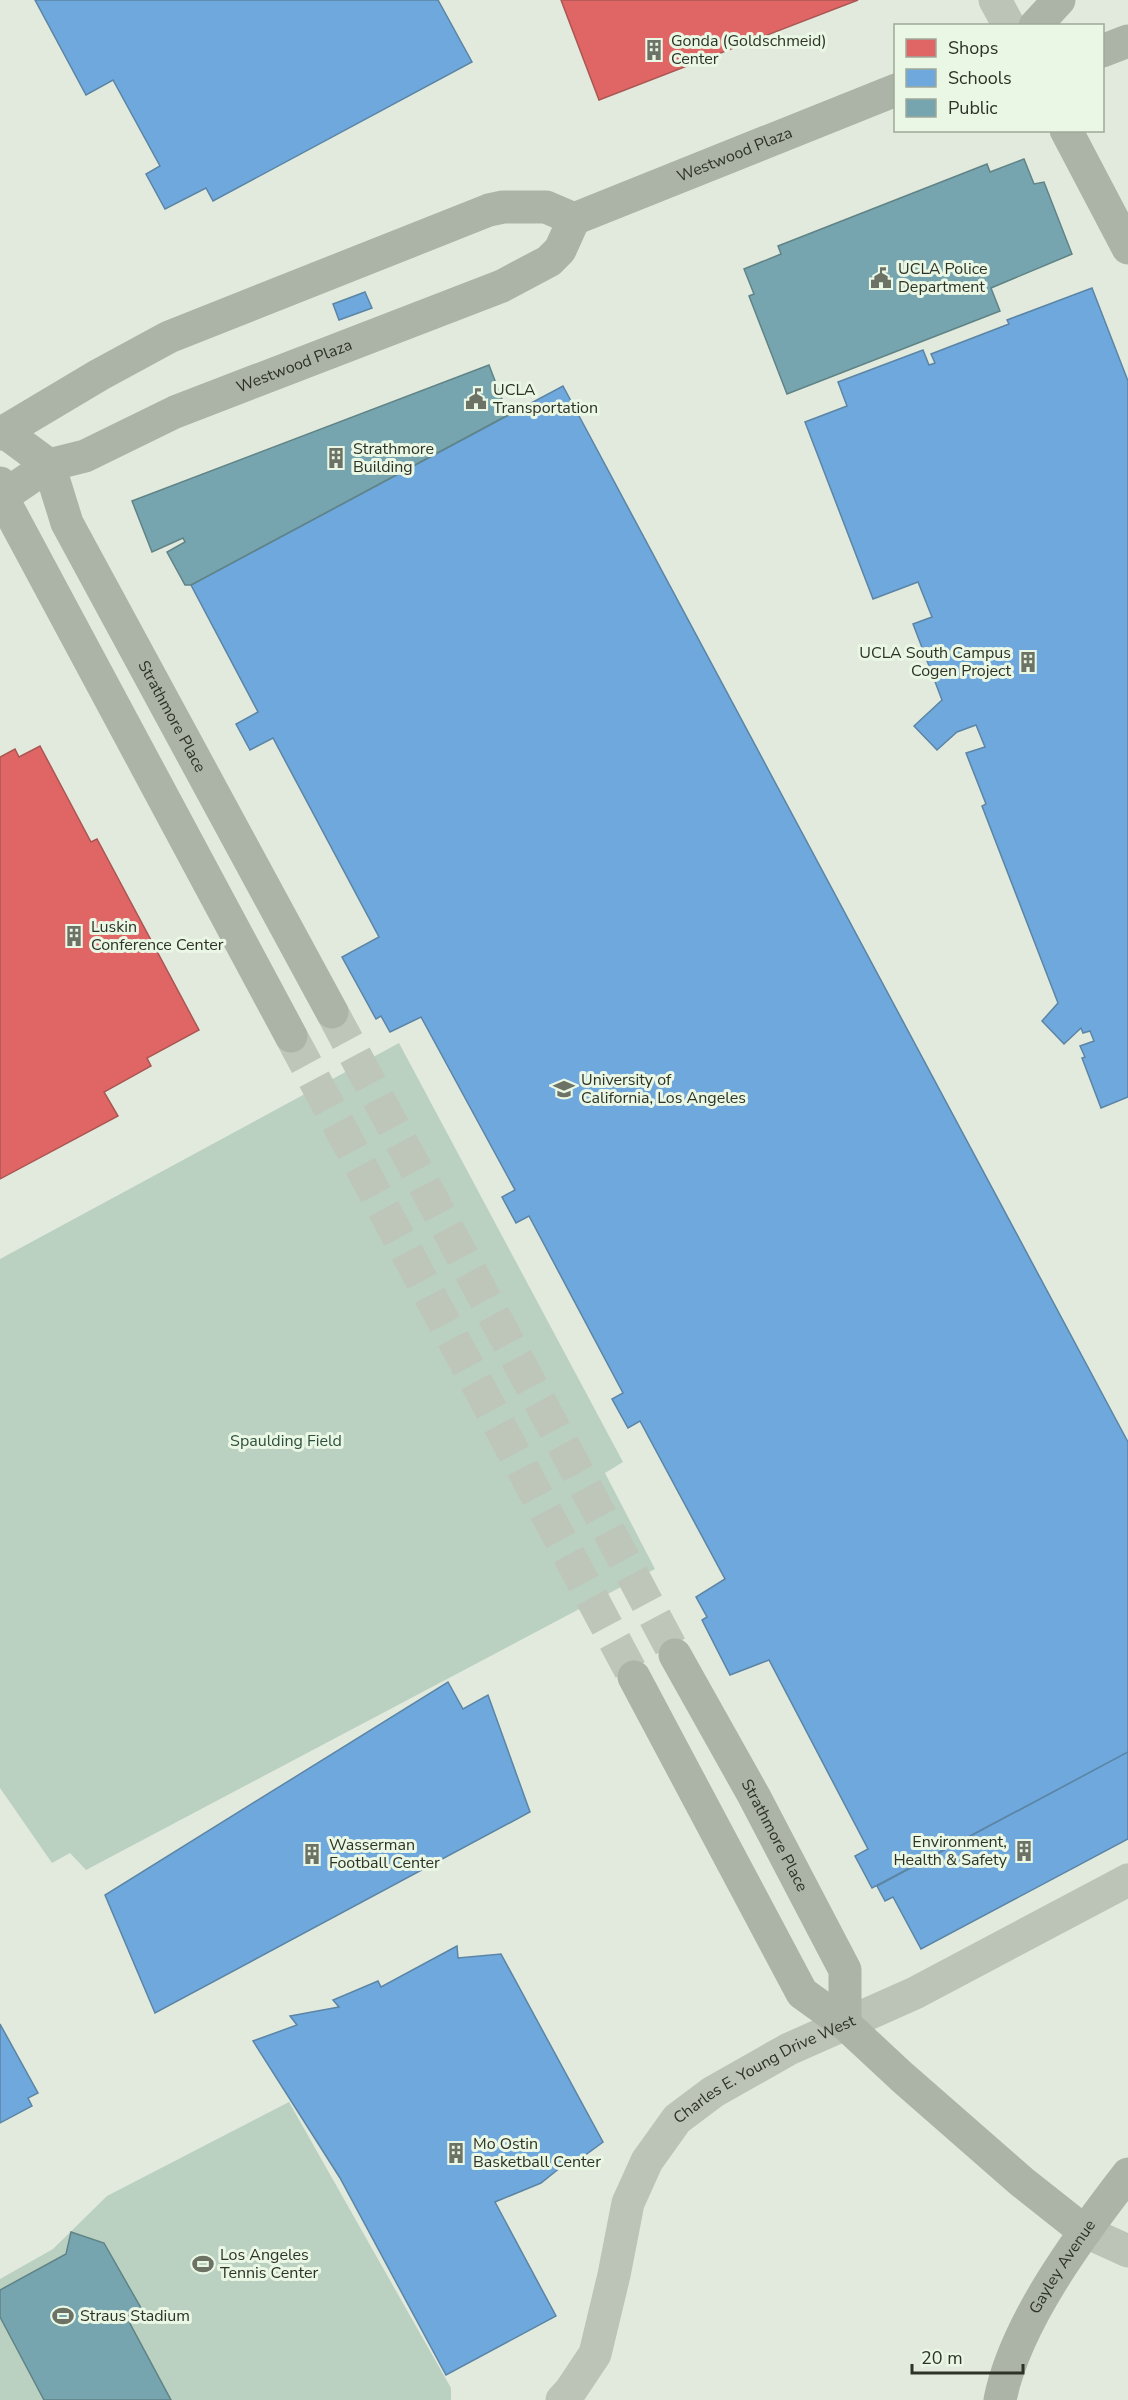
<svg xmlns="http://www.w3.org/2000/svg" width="1128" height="2400" viewBox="0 0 1128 2400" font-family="'Nunito Sans',sans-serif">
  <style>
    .green { fill: #bad1c2 }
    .shops { fill: #e06666; stroke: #aa5753; stroke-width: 1.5 }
    .schools { fill: #6fa8dc; stroke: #5b85a5; stroke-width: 1.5 }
    .public { fill: #76a5af; stroke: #608386; stroke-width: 1.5 }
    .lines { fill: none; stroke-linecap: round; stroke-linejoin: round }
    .secondary-tunnel { stroke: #bec5b9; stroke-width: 33; stroke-dasharray: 33 16; stroke-linecap: butt }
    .street { stroke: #bcc3b7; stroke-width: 33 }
    .secondary { stroke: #acb4a8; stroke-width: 33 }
    .labels { text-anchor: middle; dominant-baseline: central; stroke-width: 6; stroke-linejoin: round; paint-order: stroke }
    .poi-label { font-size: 16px; fill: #2d3326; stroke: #ebf7e5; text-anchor: start }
    .street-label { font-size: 16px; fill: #2d3326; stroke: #ebf7e5 }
    .park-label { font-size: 16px; fill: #2c4f3e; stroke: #ebf7e5 }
  </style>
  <rect width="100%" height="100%" fill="#e2eade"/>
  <path class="green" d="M 399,1043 L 623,1462 L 605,1473 L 655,1569 L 86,1870 L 70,1853 L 52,1863 L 0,1788 L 0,1259 Z
    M 289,2102 L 451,2388 L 451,2400 L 0,2400 L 0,2279 L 53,2249 L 107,2196 Z"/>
  <path class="shops" d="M 561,0 L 858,0 L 599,100 Z
    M 40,746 L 91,842 L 97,839 L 199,1030 L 147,1058 L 151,1066 L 104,1092 L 118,1116 L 0,1179 L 0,757 L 15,749 L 19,757 Z"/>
  <path class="schools" d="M 35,0 L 438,0 L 472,62 L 213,201 L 206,188 L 165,209 L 146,174 L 160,166 L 113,80 L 86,95 Z
    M 1092,288 L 1128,381 L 1128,1097 L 1101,1108 L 1082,1058 L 1085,1057 L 1080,1046 L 1094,1041 L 1090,1031 L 1083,1033 L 1081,1028 L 1064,1044 L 1042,1021 L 1058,1003 L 982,806 L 986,804 L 966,753 L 985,747 L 976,725 L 957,732 L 937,750 L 914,726 L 942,700 L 913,624 L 932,617 L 918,582 L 873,599 L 805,422 L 847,406 L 838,382 L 923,350 L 929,365 L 935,363 L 931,354 L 1009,324 L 1007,320 Z
    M 365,292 L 372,308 L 339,320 L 333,304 Z
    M 563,386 L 1128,1442 L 1128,1752 L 872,1888 L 855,1856 L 868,1849 L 769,1660 L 730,1675 L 702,1620 L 707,1617 L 696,1597 L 725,1579 L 640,1421 L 628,1428 L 612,1399 L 623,1393 L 529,1216 L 516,1223 L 502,1197 L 515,1190 L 421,1017 L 390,1032 L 381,1016 L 376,1019 L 342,957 L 379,937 L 273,738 L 250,750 L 236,724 L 258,712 L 191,585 Z
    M 448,1682 L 463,1709 L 488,1695 L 530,1812 L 155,2013 L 105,1895 Z
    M 1128,1752 L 1128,1839 L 921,1949 L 893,1897 L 885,1901 L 877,1886 Z
    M 457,1946 L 458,1958 L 501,1954 L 603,2142 L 569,2167 L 566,2163 L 541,2183 L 495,2202 L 556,2316 L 446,2375 L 340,2178 L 253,2041 L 297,2025 L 290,2016 L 339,2007 L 333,2000 L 378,1981 L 381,1987 Z
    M 0,2024 L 38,2093 L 28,2098 L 32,2106 L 0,2123 Z"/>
  <path class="public" d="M 1024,159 L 1034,184 L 1044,182 L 1072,254 L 991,288 L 1000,311 L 787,394 L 749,296 L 754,294 L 744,269 L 781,254 L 778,246 L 987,164 L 990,172 Z
    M 489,365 L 508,415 L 191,585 L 185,585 L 167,552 L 185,542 L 183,538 L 152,552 L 132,501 Z
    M 71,2232 L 104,2243 L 141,2308 L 126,2316 L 171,2400 L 44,2400 L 0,2317 L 0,2290 L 66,2254 Z"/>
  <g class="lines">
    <path class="secondary-tunnel" d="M 332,1012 L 675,1655
      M 291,1036 L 634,1677"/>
    <g class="street">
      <path d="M 995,0 L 1009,26"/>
      <path d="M 1084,2231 L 1128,2251"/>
      <path id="s1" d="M 562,2400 L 571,2390 L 595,2354 L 614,2275 L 628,2203 L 647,2161 L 677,2119 L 713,2092 L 789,2049 L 915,1993 L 1128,1880"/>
    </g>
    <g class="secondary">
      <path d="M 1035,26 L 1059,0"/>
      <path d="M 1102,51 L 1128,41"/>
      <path d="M 1066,130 L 1128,248"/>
      <path id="s2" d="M 3,431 L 49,465 L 67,523 L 332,1012"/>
      <path id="s3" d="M 0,434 L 99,375 L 169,337 L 489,210 L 503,207 L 546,207 L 574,219 L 896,90"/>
      <path d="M 0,483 L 2,497 L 291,1036"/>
      <path id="s4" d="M 2,497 L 49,465 L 85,456 L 175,412 L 502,286 L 549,261 L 560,250 L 574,219"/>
      <path id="s5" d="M 675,1655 L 754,1796 L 845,1970 L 845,2024"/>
      <path d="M 634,1677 L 802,1993 L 845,2024 L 902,2077 L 1022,2182 L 1084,2231"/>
      <path id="s6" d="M 1000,2400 C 1015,2323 1080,2236 1128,2174"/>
    </g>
  </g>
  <defs>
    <symbol id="building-bare" viewBox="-9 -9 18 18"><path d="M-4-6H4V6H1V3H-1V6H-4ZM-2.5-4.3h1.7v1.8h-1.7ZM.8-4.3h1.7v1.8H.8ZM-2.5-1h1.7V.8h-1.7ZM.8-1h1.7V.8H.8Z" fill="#6c7366" stroke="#ebf7e5" stroke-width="2.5" paint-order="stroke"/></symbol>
    <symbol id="civic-bare" viewBox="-9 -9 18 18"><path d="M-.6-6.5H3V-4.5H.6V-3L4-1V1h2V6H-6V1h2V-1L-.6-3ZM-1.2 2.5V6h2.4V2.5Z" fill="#6c7366" stroke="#ebf7e5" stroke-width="2.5" paint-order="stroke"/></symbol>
    <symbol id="university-bare" viewBox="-9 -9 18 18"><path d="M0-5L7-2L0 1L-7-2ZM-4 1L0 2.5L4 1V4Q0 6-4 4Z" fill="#6c7366" stroke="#ebf7e5" stroke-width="2.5" paint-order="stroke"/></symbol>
    <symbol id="stadium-bare" viewBox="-9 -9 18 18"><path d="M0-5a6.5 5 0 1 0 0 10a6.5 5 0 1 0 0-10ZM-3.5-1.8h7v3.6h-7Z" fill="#6c7366" stroke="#ebf7e5" stroke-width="2.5" paint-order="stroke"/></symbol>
  </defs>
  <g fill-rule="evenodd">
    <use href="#building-bare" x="639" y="35" width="30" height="30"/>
    <use href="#civic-bare" x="866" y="263" width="30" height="30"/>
    <use href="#civic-bare" x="461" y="384" width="30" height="30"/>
    <use href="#building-bare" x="321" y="443" width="30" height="30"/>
    <use href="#building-bare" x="1013" y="647" width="30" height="30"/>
    <use href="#building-bare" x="59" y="921" width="30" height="30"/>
    <use href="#university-bare" x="549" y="1074" width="30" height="30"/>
    <use href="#building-bare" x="1009" y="1836" width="30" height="30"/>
    <use href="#building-bare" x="297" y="1839" width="30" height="30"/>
    <use href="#building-bare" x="441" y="2138" width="30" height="30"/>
    <use href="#stadium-bare" x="188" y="2249" width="30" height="30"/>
    <use href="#stadium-bare" x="48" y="2301" width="30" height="30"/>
  </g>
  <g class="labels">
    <g class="poi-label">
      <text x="671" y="41">Gonda (Goldschmeid)<tspan x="671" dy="18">Center</tspan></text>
      <text x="898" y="269">UCLA Police<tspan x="898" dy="18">Department</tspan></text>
      <text x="493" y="390">UCLA<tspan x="493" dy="18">Transportation</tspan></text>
      <text x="353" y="449">Strathmore<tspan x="353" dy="18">Building</tspan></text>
      <text x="1011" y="653" text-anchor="end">UCLA South Campus<tspan x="1011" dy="18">Cogen Project</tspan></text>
      <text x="91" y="927">Luskin<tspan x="91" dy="18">Conference Center</tspan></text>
      <text x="581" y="1080">University of<tspan x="581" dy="18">California, Los Angeles</tspan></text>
      <text x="1007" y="1842" text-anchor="end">Environment,<tspan x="1007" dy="18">Health &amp; Safety</tspan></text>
      <text x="329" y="1845">Wasserman<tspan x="329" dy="18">Football Center</tspan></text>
      <text x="473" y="2144">Mo Ostin<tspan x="473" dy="18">Basketball Center</tspan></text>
      <text x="220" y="2255">Los Angeles<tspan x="220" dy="18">Tennis Center</tspan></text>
      <text x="80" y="2316">Straus Stadium</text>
    </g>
    <g class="street-label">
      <text stroke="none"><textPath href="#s3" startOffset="800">Westwood Plaza</textPath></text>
      <text stroke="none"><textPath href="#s4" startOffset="322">Westwood Plaza</textPath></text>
      <text stroke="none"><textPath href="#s2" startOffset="338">Strathmore Place</textPath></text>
      <text stroke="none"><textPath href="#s5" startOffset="206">Strathmore Place</textPath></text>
      <text stroke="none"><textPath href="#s1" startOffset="410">Charles E. Young Drive West</textPath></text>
      <text stroke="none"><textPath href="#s6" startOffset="148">Gayley Avenue</textPath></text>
    </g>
    <g class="park-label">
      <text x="286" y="1441">Spaulding Field</text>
    </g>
  </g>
  <rect x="894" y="24" width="210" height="108" fill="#ebf7e5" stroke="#9fa999" stroke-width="1.5"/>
  <rect x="906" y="39" width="30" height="18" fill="#e06666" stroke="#9fa999" stroke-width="1.5"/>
  <text x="948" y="54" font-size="18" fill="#2d3326">Shops</text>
  <rect x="906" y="69" width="30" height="18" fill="#6fa8dc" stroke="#9fa999" stroke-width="1.5"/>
  <text x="948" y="84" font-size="18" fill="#2d3326">Schools</text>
  <rect x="906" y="99" width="30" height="18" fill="#76a5af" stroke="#9fa999" stroke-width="1.5"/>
  <text x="948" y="114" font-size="18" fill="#2d3326">Public</text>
  <path d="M912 2364v9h111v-9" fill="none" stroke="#2d3326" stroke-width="3"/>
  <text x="921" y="2364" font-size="18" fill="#2d3326" stroke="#ebf7e5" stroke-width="4.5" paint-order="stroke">20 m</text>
</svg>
